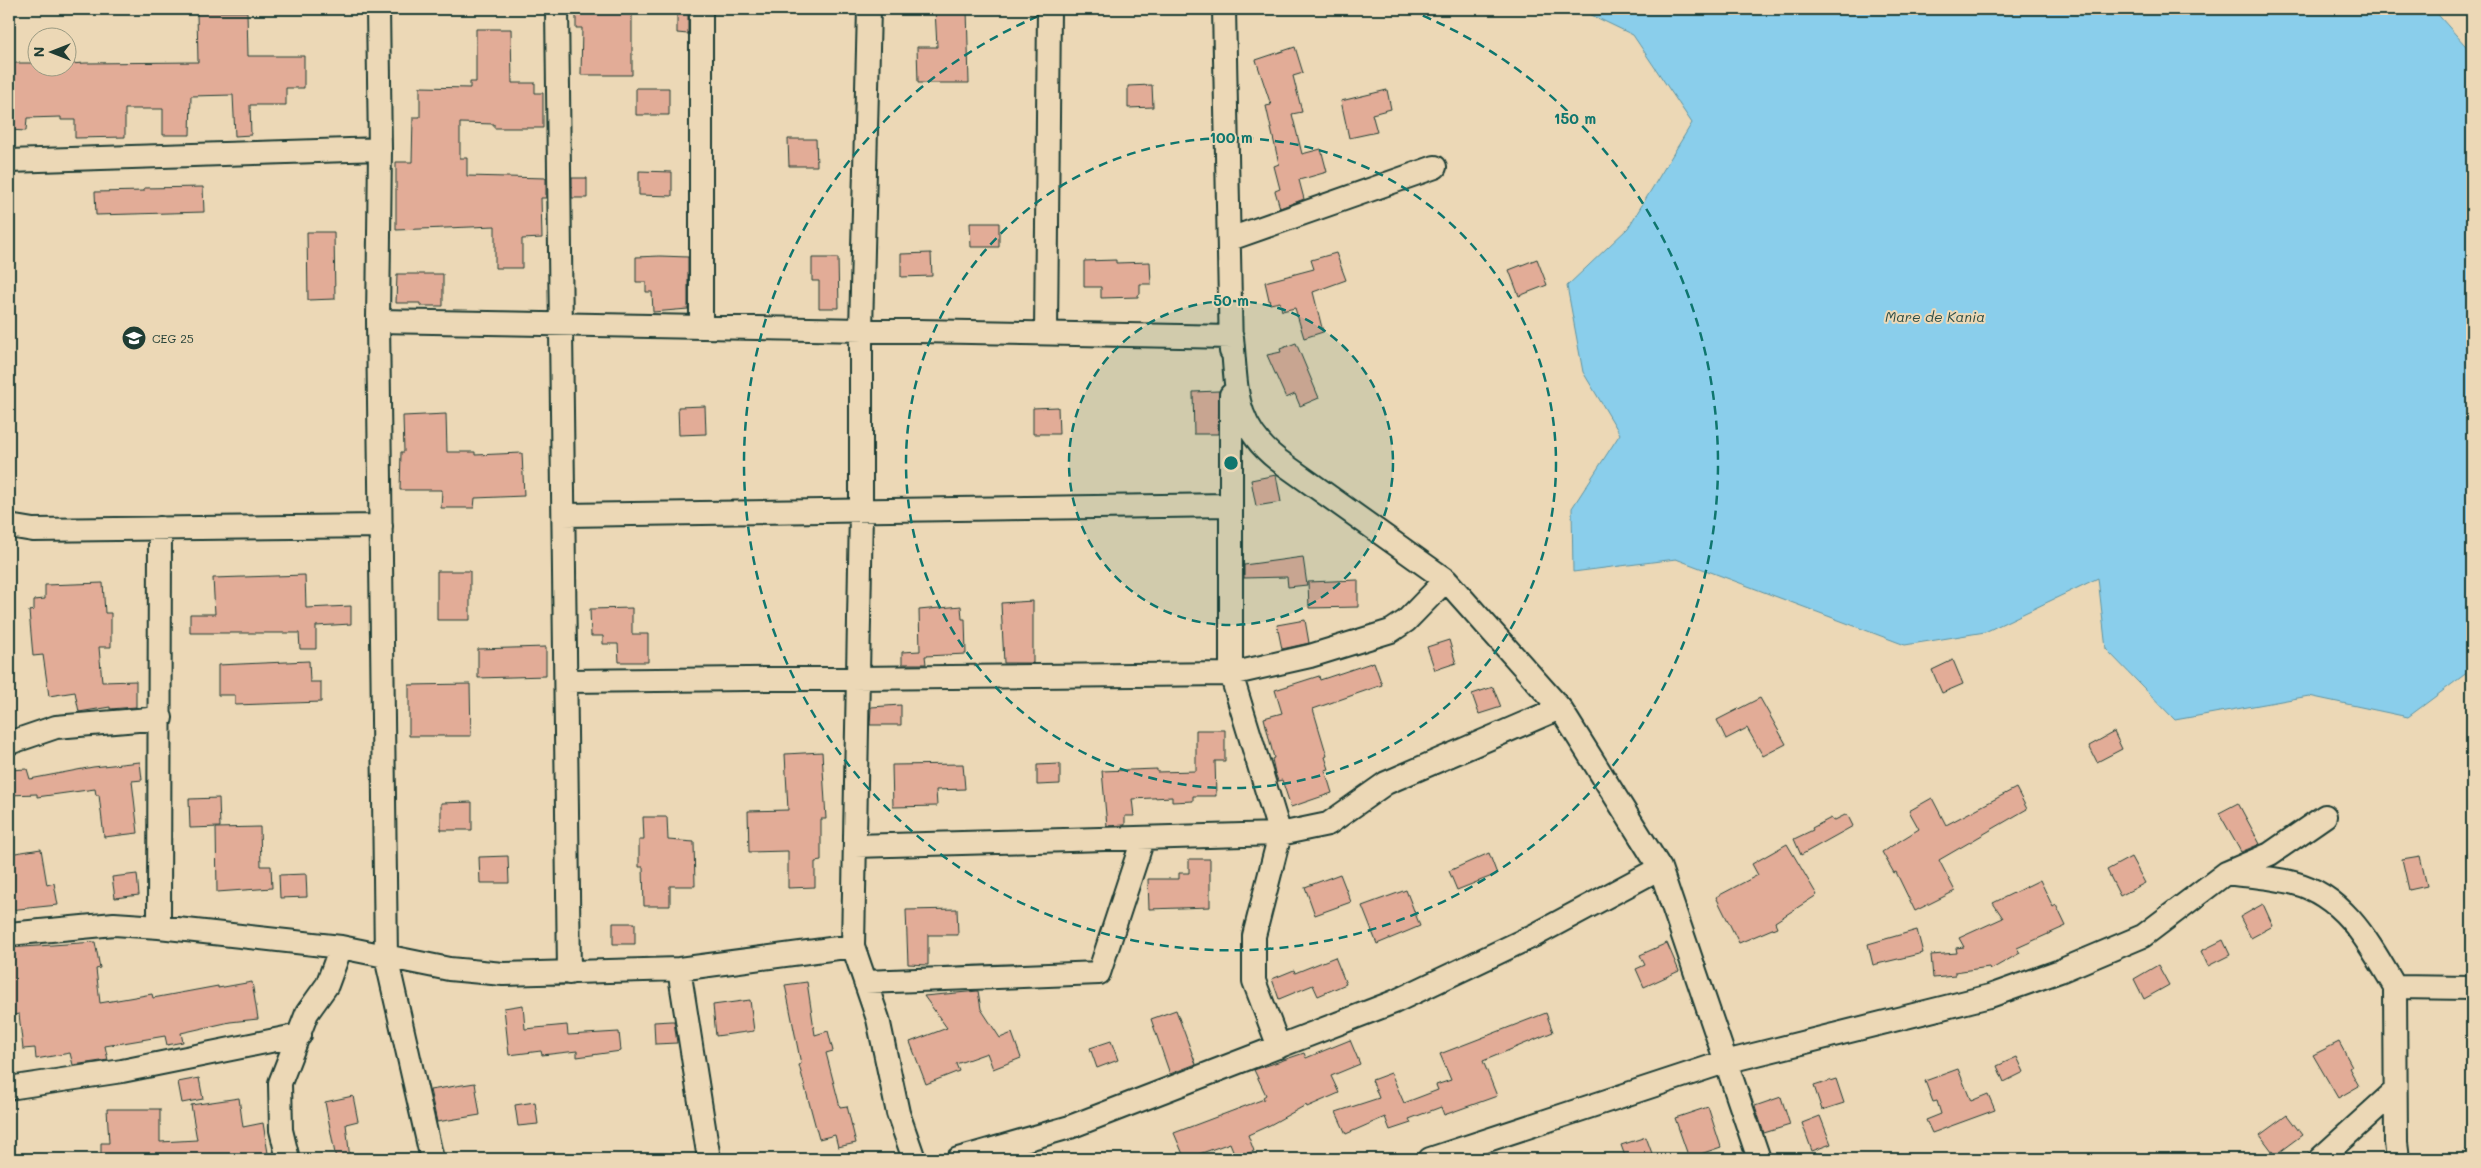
<svg xmlns="http://www.w3.org/2000/svg" width="2481" height="1168" viewBox="0 0 2481 1168" font-family="Mali,sans-serif">
  <style>
    .water { fill: #8aceeb; stroke: #5f94a2 }
    .building { fill: #e2ac97; stroke: #1f3d34 }
    .lines { fill: none; stroke-linecap: round; stroke-linejoin: round }
    .street-casing { stroke: #1f3d34; stroke-width: 26 }
    .street { stroke: #ecd8b6; stroke-width: 22 }
    .ring { fill: none; stroke: #0f766e; stroke-width: 2.5; stroke-dasharray: 9 6 }
    .labels { text-anchor: middle; dominant-baseline: central; stroke-width: 4; stroke-linejoin: round; paint-order: stroke }
    .poi-label { font-size: 12px; fill: #1f3d34; stroke: #ecd8b6; text-anchor: start }
    .water-label { font-size: 14px; font-style: italic; fill: #2a4c46; stroke: #ecd8b6 }
    .centre { fill: #0f766e; stroke: #ecd8b6; stroke-width: 2.5 }
    .ring-label { font-size: 15px; text-anchor: middle; font-weight: bold; fill: #0f766e; stroke: #ecd8b6; stroke-width: 4; stroke-linejoin: round; paint-order: stroke }
  </style>
  <rect width="100%" height="100%" fill="#ecd8b6"/>
  <filter id="ink" filterUnits="userSpaceOnUse"><feTurbulence type="fractalNoise" baseFrequency=".02" numOctaves="2"/><feDisplacementMap in="SourceGraphic" scale="10" xChannelSelector="R" yChannelSelector="G"/><feConvolveMatrix kernelMatrix="1 2 1 2 8 2 1 2 1" color-interpolation-filters="sRGB"/></filter>
  <g filter="url(#ink)">
    <path class="water" d="M 1579,9 L 2433,9 L 2472,53 L 2472,669 L 2408,717 L 2309,696 L 2175,720 L 2106,649 L 2098,578 L 1985,632 L 1905,645 L 1676,559 L 1573,572 L 1572,508 L 1620,434 L 1583,372 L 1567,286 L 1628,228 L 1692,123 L 1633,35 Z"/>
    <path class="building" d="M 576,9 L 632,9 L 632,75 L 581,75 L 582,28 L 576,28 Z
      M 677,9 L 688,9 L 688,34 L 677,33 Z
      M 935,9 L 967,9 L 969,83 L 918,83 L 917,47 L 937,47 Z
      M 197,12 L 247,12 L 248,56 L 304,56 L 304,88 L 286,88 L 286,105 L 250,105 L 251,135 L 235,136 L 233,95 L 191,96 L 190,135 L 163,135 L 163,109 L 125,109 L 125,137 L 75,138 L 75,120 L 61,120 L 61,117 L 27,118 L 26,131 L 9,130 L 11,88 L 9,88 L 9,63 L 31,63 L 38,64 L 38,68 L 68,68 L 68,64 L 86,63 L 198,62 Z
      M 476,29 L 511,29 L 512,83 L 535,83 L 535,93 L 543,93 L 543,128 L 494,128 L 494,124 L 460,123 L 460,158 L 467,158 L 467,176 L 546,178 L 546,198 L 541,198 L 542,238 L 522,239 L 522,268 L 495,268 L 495,226 L 396,230 L 396,162 L 412,162 L 413,117 L 420,117 L 420,87 L 470,88 L 470,82 L 476,82 Z
      M 1295,47 L 1303,73 L 1293,76 L 1302,112 L 1292,114 L 1302,154 L 1321,149 L 1327,172 L 1299,180 L 1304,199 L 1280,208 L 1275,191 L 1280,189 L 1274,166 L 1279,164 L 1266,106 L 1271,105 L 1256,60 Z
      M 1152,85 L 1153,107 L 1128,108 L 1128,86 Z
      M 636,88 L 669,88 L 669,115 L 636,115 Z
      M 1387,90 L 1391,109 L 1372,114 L 1377,132 L 1349,138 L 1341,101 Z
      M 788,139 L 816,139 L 817,166 L 789,166 Z
      M 639,171 L 672,172 L 672,196 L 639,195 Z
      M 572,178 L 587,178 L 587,198 L 572,198 Z
      M 203,187 L 204,212 L 96,215 L 95,192 L 144,191 L 144,188 Z
      M 970,223 L 999,223 L 999,247 L 971,247 Z
      M 307,232 L 334,232 L 335,299 L 308,300 Z
      M 931,253 L 932,276 L 901,277 L 901,254 Z
      M 1336,253 L 1346,280 L 1313,292 L 1323,332 L 1304,338 L 1295,308 L 1282,311 L 1280,302 L 1270,304 L 1265,282 L 1314,269 L 1311,260 Z
      M 660,256 L 688,257 L 688,309 L 653,312 L 652,292 L 646,292 L 646,282 L 636,282 L 636,257 Z
      M 812,258 L 838,258 L 839,308 L 819,308 L 819,281 L 812,281 Z
      M 1537,259 L 1547,285 L 1519,296 L 1509,270 Z
      M 1116,260 L 1116,263 L 1150,262 L 1151,284 L 1140,284 L 1140,294 L 1138,295 L 1138,297 L 1101,298 L 1101,287 L 1084,287 L 1084,261 Z
      M 397,274 L 443,274 L 443,306 L 420,306 L 420,303 L 396,303 Z
      M 1296,343 L 1319,398 L 1300,406 L 1295,394 L 1286,398 L 1267,355 L 1281,352 L 1280,349 Z
      M 1219,391 L 1218,434 L 1194,434 L 1193,392 Z
      M 705,406 L 706,434 L 679,435 L 678,407 Z
      M 1058,407 L 1059,434 L 1033,434 L 1033,408 Z
      M 446,414 L 447,452 L 475,452 L 475,455 L 522,453 L 524,496 L 475,498 L 474,508 L 441,508 L 442,490 L 400,490 L 401,452 L 404,452 L 403,416 Z
      M 1276,475 L 1281,502 L 1256,506 L 1251,480 Z
      M 1303,557 L 1307,585 L 1288,587 L 1287,577 L 1244,578 L 1244,565 Z
      M 437,571 L 470,571 L 470,620 L 437,620 Z
      M 305,575 L 306,608 L 351,606 L 351,624 L 316,626 L 316,649 L 300,649 L 299,633 L 190,633 L 190,614 L 215,614 L 213,578 Z
      M 1358,580 L 1358,607 L 1309,608 L 1308,582 Z
      M 103,583 L 105,613 L 111,613 L 111,647 L 99,647 L 102,682 L 136,681 L 136,707 L 110,709 L 110,707 L 79,712 L 75,692 L 49,696 L 43,655 L 33,656 L 29,611 L 34,610 L 34,600 L 45,599 L 45,585 Z
      M 1033,601 L 1033,663 L 1004,663 L 1001,603 Z
      M 961,606 L 962,619 L 965,619 L 966,654 L 925,656 L 926,664 L 902,664 L 902,652 L 920,651 L 919,610 Z
      M 632,608 L 632,634 L 648,634 L 648,662 L 619,662 L 618,644 L 603,644 L 603,636 L 591,636 L 590,609 Z
      M 1305,620 L 1309,643 L 1282,649 L 1277,625 Z
      M 1449,640 L 1456,663 L 1435,670 L 1427,647 Z
      M 546,647 L 546,676 L 478,678 L 478,649 Z
      M 1953,660 L 1963,684 L 1942,693 L 1932,670 Z
      M 309,661 L 310,682 L 321,682 L 321,702 L 235,705 L 235,695 L 218,695 L 218,665 Z
      M 1374,662 L 1382,685 L 1313,709 L 1327,756 L 1325,757 L 1329,769 L 1325,770 L 1332,793 L 1291,807 L 1282,780 L 1278,781 L 1275,773 L 1272,759 L 1274,758 L 1264,718 L 1282,713 L 1275,690 L 1319,676 L 1320,680 Z
      M 470,684 L 471,736 L 409,736 L 409,685 Z
      M 1493,687 L 1501,707 L 1479,714 L 1472,694 Z
      M 1760,698 L 1786,744 L 1763,756 L 1747,728 L 1726,739 L 1717,720 Z
      M 901,705 L 901,725 L 870,725 L 871,707 Z
      M 1196,730 L 1225,730 L 1225,761 L 1215,761 L 1216,796 L 1193,796 L 1193,801 L 1172,802 L 1172,797 L 1132,799 L 1134,816 L 1125,816 L 1125,825 L 1107,826 L 1102,771 L 1157,769 L 1157,772 L 1196,771 Z
      M 2114,732 L 2122,749 L 2097,762 L 2089,746 Z
      M 822,752 L 826,819 L 821,819 L 821,861 L 815,862 L 815,887 L 788,888 L 788,851 L 749,852 L 748,811 L 788,810 L 785,754 Z
      M 140,762 L 142,780 L 132,781 L 138,833 L 104,837 L 99,795 L 96,795 L 95,789 L 37,797 L 37,794 L 9,795 L 9,770 L 27,769 L 30,779 L 93,767 Z
      M 963,764 L 965,789 L 936,790 L 937,806 L 893,807 L 892,765 Z
      M 1060,764 L 1060,784 L 1037,785 L 1037,765 Z
      M 2016,788 L 2027,809 L 1939,860 L 1955,891 L 1915,911 L 1896,872 L 1894,873 L 1882,852 L 1919,829 L 1909,811 L 1932,798 L 1946,825 Z
      M 219,798 L 220,827 L 190,828 L 189,799 Z
      M 472,802 L 472,830 L 441,830 L 441,803 Z
      M 2238,803 L 2260,844 L 2241,852 L 2219,813 Z
      M 1847,814 L 1853,826 L 1801,855 L 1794,839 L 1813,830 L 1812,828 L 1831,818 L 1833,821 Z
      M 643,817 L 667,817 L 668,840 L 694,842 L 695,886 L 670,886 L 670,906 L 644,906 L 643,867 L 639,867 L 639,840 L 644,840 Z
      M 260,827 L 261,866 L 271,866 L 272,888 L 217,892 L 216,828 Z
      M 1787,844 L 1817,895 L 1775,922 L 1777,927 L 1739,943 L 1716,897 L 1758,875 L 1752,864 Z
      M 41,849 L 47,885 L 54,883 L 58,905 L 9,910 L 9,854 Z
      M 1489,853 L 1497,874 L 1457,890 L 1449,871 Z
      M 508,856 L 509,883 L 480,883 L 479,857 Z
      M 2420,856 L 2427,886 L 2409,890 L 2402,859 Z
      M 2131,857 L 2145,883 L 2120,896 L 2107,870 Z
      M 1189,859 L 1210,859 L 1210,907 L 1149,909 L 1148,879 L 1179,879 L 1179,873 L 1189,873 Z
      M 137,874 L 139,895 L 115,898 L 112,877 Z
      M 306,874 L 307,897 L 280,898 L 279,875 Z
      M 1340,874 L 1351,902 L 1315,915 L 1305,887 Z
      M 2040,880 L 2053,907 L 2056,905 L 2066,926 L 2017,948 L 2020,953 L 1990,970 L 1989,967 L 1955,972 L 1955,976 L 1933,978 L 1931,955 L 1957,953 L 1956,948 L 1964,947 L 1959,938 L 2003,918 L 1993,903 Z
      M 1406,890 L 1420,926 L 1377,944 L 1362,906 Z
      M 2263,904 L 2273,926 L 2251,938 L 2240,917 Z
      M 957,909 L 958,935 L 928,935 L 928,965 L 908,964 L 906,910 Z
      M 613,923 L 635,923 L 635,944 L 613,944 Z
      M 1917,930 L 1923,953 L 1873,965 L 1868,944 Z
      M 2223,940 L 2230,955 L 2208,966 L 2201,951 Z
      M 95,942 L 100,968 L 96,969 L 100,1003 L 152,994 L 153,998 L 218,986 L 218,988 L 252,982 L 258,1019 L 230,1022 L 181,1033 L 183,1042 L 167,1045 L 165,1036 L 105,1046 L 108,1060 L 73,1065 L 70,1053 L 36,1059 L 35,1048 L 23,1049 L 19,1014 L 9,1016 L 9,948 Z
      M 1667,943 L 1679,971 L 1644,987 L 1636,969 L 1645,965 L 1640,955 Z
      M 1335,957 L 1346,984 L 1318,996 L 1313,985 L 1279,999 L 1272,979 L 1294,970 L 1295,973 Z
      M 2158,965 L 2169,985 L 2144,999 L 2134,979 Z
      M 807,982 L 815,1035 L 828,1031 L 833,1051 L 826,1053 L 840,1107 L 847,1106 L 856,1143 L 838,1147 L 835,1135 L 819,1139 L 799,1065 L 801,1064 L 785,985 Z
      M 978,991 L 981,1009 L 1000,1038 L 1012,1033 L 1021,1058 L 993,1069 L 987,1053 L 956,1064 L 959,1071 L 926,1084 L 910,1042 L 947,1028 L 924,996 Z
      M 750,1000 L 754,1031 L 716,1036 L 713,1005 Z
      M 523,1005 L 525,1029 L 567,1025 L 568,1035 L 619,1032 L 621,1051 L 577,1057 L 577,1051 L 542,1055 L 541,1051 L 509,1055 L 504,1008 Z
      M 1176,1010 L 1196,1064 L 1170,1074 L 1151,1019 Z
      M 1546,1013 L 1553,1032 L 1483,1061 L 1497,1096 L 1444,1115 L 1441,1107 L 1409,1119 L 1411,1123 L 1390,1130 L 1385,1117 L 1346,1134 L 1336,1112 L 1379,1098 L 1372,1080 L 1391,1073 L 1404,1103 L 1438,1090 L 1436,1085 L 1451,1080 L 1440,1054 Z
      M 671,1021 L 674,1021 L 677,1043 L 655,1044 L 654,1022 Z
      M 1350,1040 L 1360,1064 L 1331,1076 L 1339,1093 L 1307,1107 L 1306,1105 L 1270,1125 L 1248,1135 L 1254,1151 L 1236,1158 L 1230,1143 L 1185,1159 L 1174,1133 L 1264,1099 L 1263,1097 L 1266,1095 L 1254,1070 L 1304,1053 L 1306,1058 Z
      M 1111,1041 L 1118,1060 L 1097,1068 L 1090,1048 Z
      M 2339,1042 L 2352,1066 L 2349,1068 L 2359,1086 L 2338,1098 L 2313,1055 Z
      M 2017,1057 L 2024,1072 L 2004,1082 L 1997,1066 Z
      M 1958,1069 L 1971,1101 L 1988,1094 L 1995,1110 L 1932,1133 L 1926,1120 L 1941,1114 L 1937,1101 L 1933,1102 L 1925,1081 Z
      M 199,1078 L 203,1099 L 182,1103 L 178,1082 Z
      M 1836,1079 L 1844,1103 L 1822,1110 L 1814,1086 Z
      M 475,1083 L 480,1115 L 437,1122 L 430,1090 Z
      M 353,1096 L 358,1121 L 346,1124 L 350,1159 L 336,1159 L 325,1102 Z
      M 1781,1097 L 1790,1125 L 1764,1133 L 1755,1106 Z
      M 239,1098 L 243,1127 L 263,1123 L 268,1153 L 236,1158 L 236,1157 L 213,1159 L 101,1159 L 101,1143 L 109,1143 L 107,1109 L 160,1109 L 160,1142 L 197,1140 L 191,1105 Z
      M 535,1102 L 538,1124 L 518,1126 L 515,1105 Z
      M 1708,1107 L 1721,1147 L 1689,1158 L 1675,1118 Z
      M 2287,1115 L 2302,1135 L 2275,1155 L 2260,1135 Z
      M 1820,1116 L 1831,1144 L 1812,1151 L 1802,1123 Z
      M 1646,1137 L 1654,1159 L 1626,1159 L 1621,1145 Z"/>
    <g class="lines">
      <defs>
        <path id="street" d="M 378,9 L 380,149 L 378,321 L 386,957 L 432,1159
          M 557,9 L 569,973
          M 701,9 L 701,327
          M 869,9 L 861,330 L 861,511 L 853,946 L 878,1019 L 898,1113 L 914,1159
          M 1224,9 L 1231,351
          M 9,161 L 380,149
          M 1230,239 L 1435,167
          M 378,321 L 1232,337 C 1237,389 1233,425 1278,460 L 1446,580
          M 1046,333 L 1049,9
          M 1231,395 L 1231,674 L 1280,834 L 1254,936 L 1254,981 L 1279,1047
          M 564,515 L 1229,505
          M 9,526 L 33,530 L 381,526
          M 566,681 L 1231,674 L 1310,656 L 1391,631 L 1406,621 L 1446,580 L 1560,708 L 1660,868
          M 9,743 L 56,727 L 161,718
          M 855,846 L 1280,834 L 1328,824 L 1386,783 L 1560,708
          M 2226,873 C 2248,876 2272,877 2294,883 C 2345,896 2370,945 2395,987 L 2472,988
          M 159,927 L 160,528
          M 9,934 L 114,924 L 159,927 L 341,947 L 449,969 L 503,974 L 679,969 L 853,946
          M 679,969 L 709,1159
          M 865,982 L 1099,973 L 1143,839
          M 2395,987 L 2396,1143 L 2398,1159
          M 9,1088 L 122,1071 L 300,1035
          M 288,1159 L 281,1130 L 280,1083 L 307,1013 L 327,985 L 341,947
          M 958,1159 L 1070,1127 L 1394,1002 L 1535,935 L 1660,868 L 1759,1159
          M 1430,1159 L 1725,1062 L 1990,996 L 2060,971 L 2143,936 L 2226,873 L 2270,854 L 2325,816
          M 2320,1159 L 2395,1091"/>
      </defs>
      <use href="#street" class="street-casing"/>
      <use href="#street" class="street"/>
    </g>
  </g>
  <circle cx="1231" cy="463" r="162" fill="#0f766e" fill-opacity=".12"/>
  <g class="ring">
    <circle cx="1231" cy="463" r="162"/>
    <circle cx="1231" cy="463" r="325"/>
    <path d="M1409 10A487 487 0 1 1 1053 10"/>
  </g>
  <defs>
    <symbol id="school-disc" viewBox="-11 -11 22 22"><circle r="9.5" fill="#1f3d34" stroke="#ecd8b6"/><path d="M0-5L7-2L0 1L-7-2ZM-4 1L0 2.5L4 1V4Q0 6-4 4Z" fill="#fff"/></symbol>
  </defs>
  <g fill-rule="evenodd">
    <use href="#school-disc" x="120" y="324" width="28" height="28"/>
  </g>
  <g class="labels">
    <g class="poi-label">
      <text x="152" y="338">CEG 25</text>
    </g>
    <g class="water-label">
      <text x="1935" y="316">Mare de Kania</text>
    </g>
  </g>
  <circle cx="1231" cy="463" r="8" class="centre"/>
  <g class="ring-label">
    <text x="1575" y="124">150 m</text>
    <text x="1231" y="143">100 m</text>
    <text x="1231" y="306">50 m</text>
  </g>
  <rect width="2481" height="1168" fill="none" stroke="#ecd8b6" stroke-width="30"/>
  <rect x="15" y="15" width="2451" height="1138" fill="none" stroke="#1f3d34" stroke-width="2" filter="url(#ink)"/>
  <g transform="translate(52 52) rotate(270)"><circle r="24" fill="#ecd8b6" stroke="#9a9a82"/>
  <path d="M0-4L9 19L0 12L-9 19Z" fill="#1f3d34"/>
  <text y="-8" font-size="14" font-weight="bold" text-anchor="middle" fill="#1f3d34">N</text>
  </g>
</svg>
